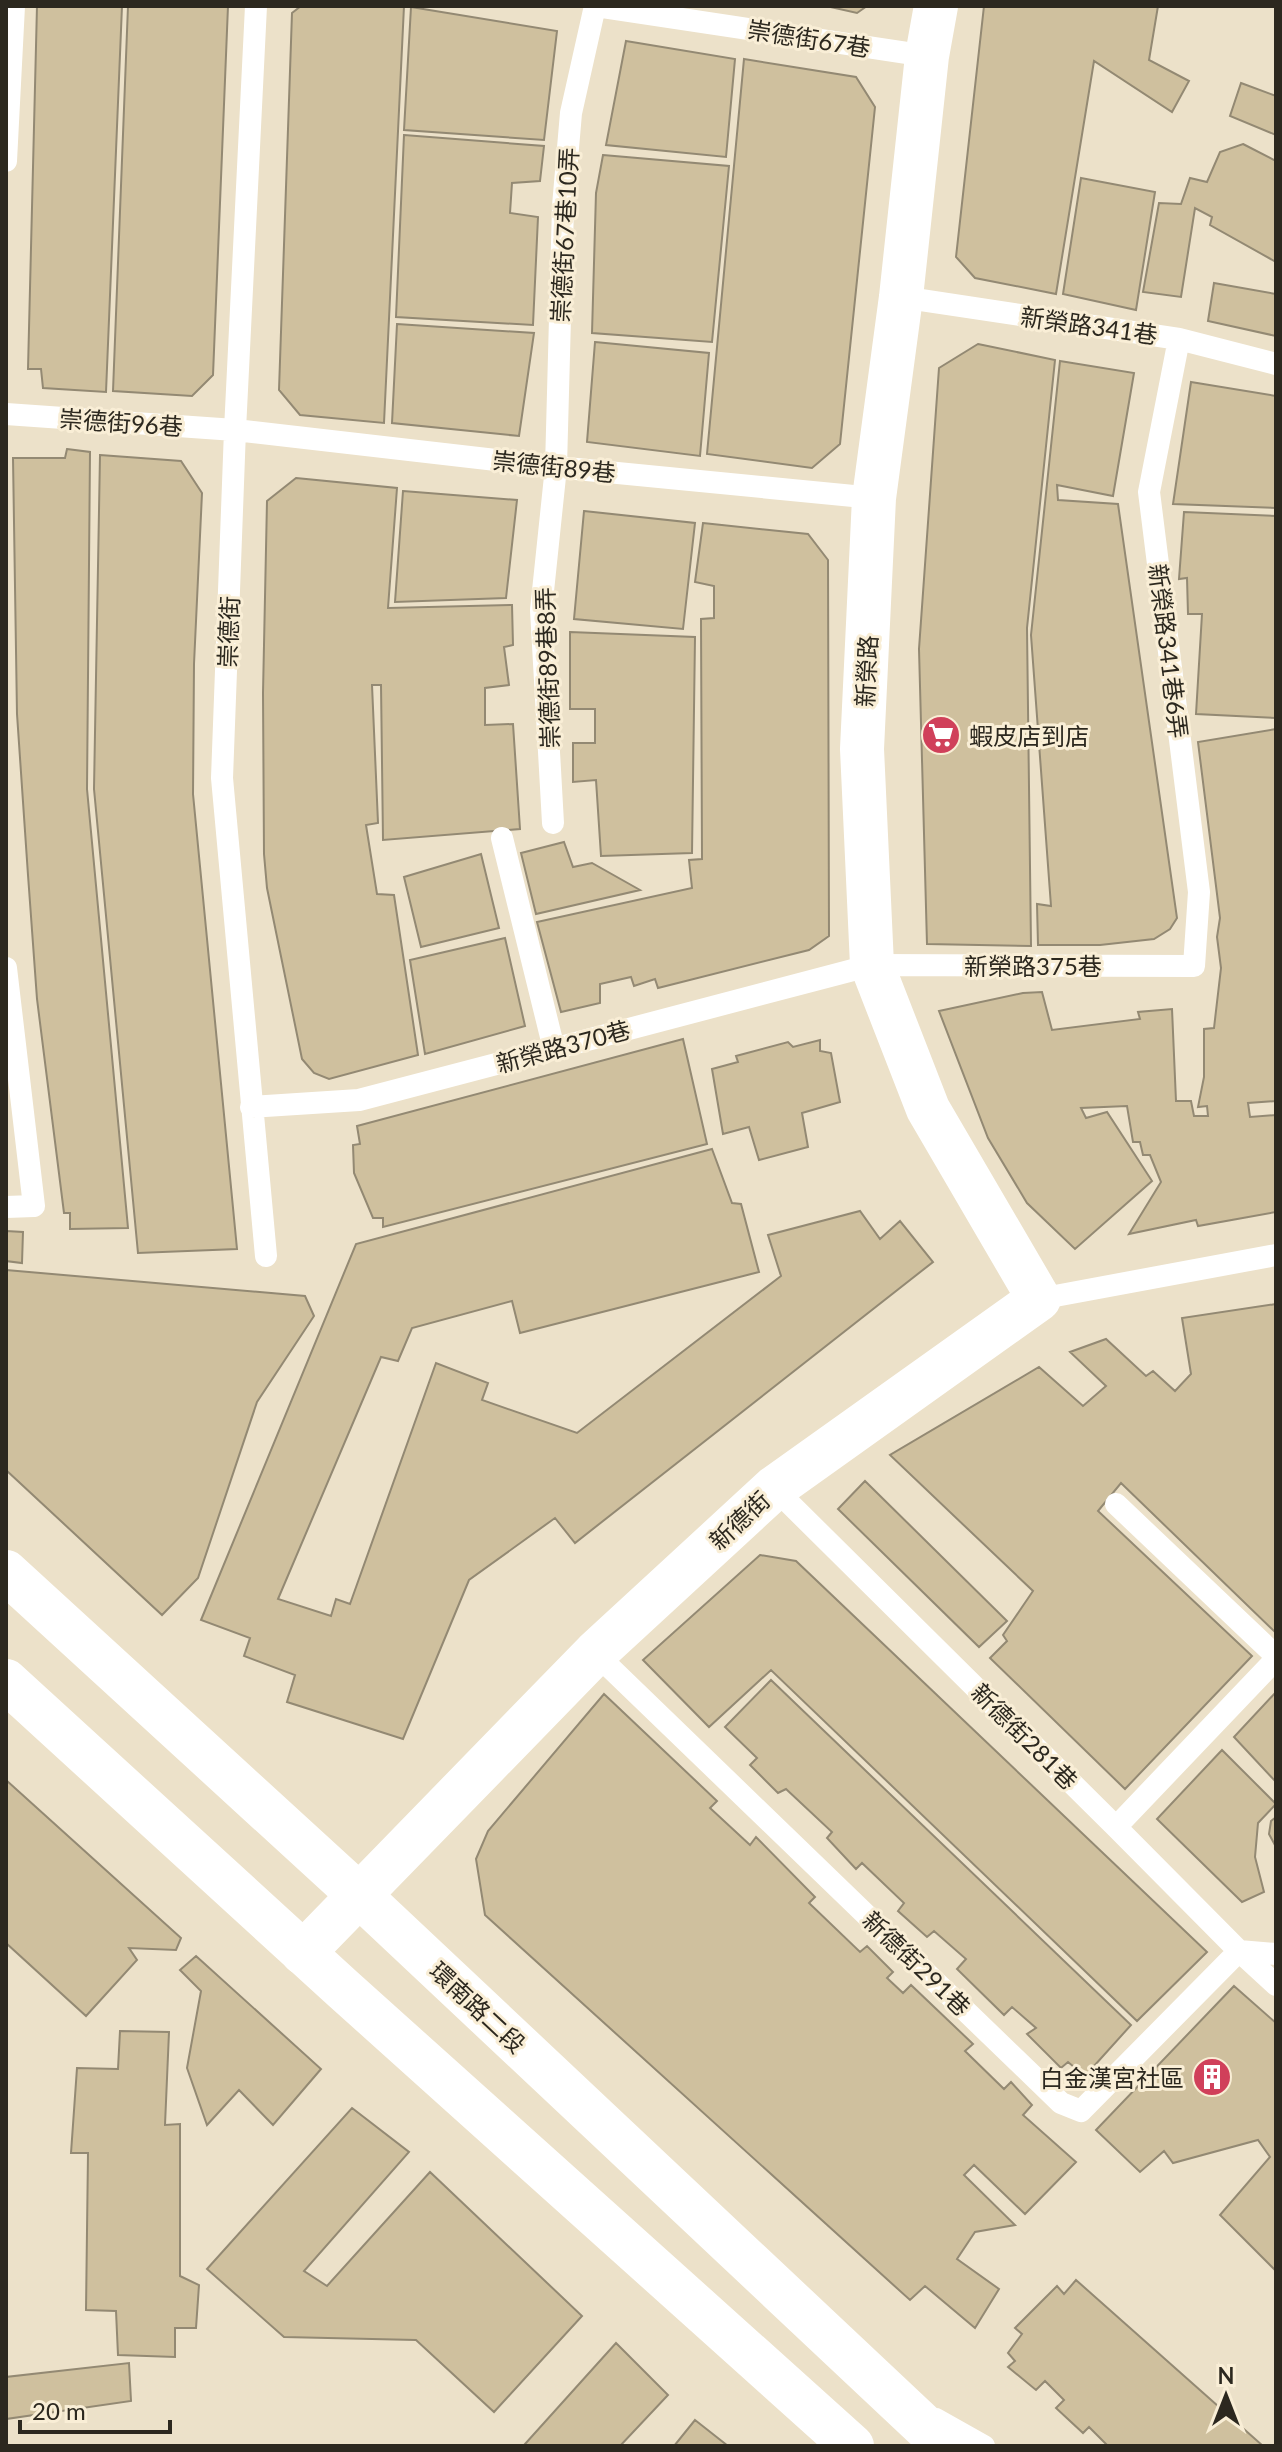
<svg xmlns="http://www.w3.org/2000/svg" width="1282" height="2452" viewBox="0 0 1282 2452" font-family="Lato,'Noto Sans TC',sans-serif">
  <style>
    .building { fill: #cfc09e; stroke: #938973; stroke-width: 2 }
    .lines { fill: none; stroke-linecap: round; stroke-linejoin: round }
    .lane { stroke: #fff; stroke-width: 22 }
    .street { stroke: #fff; stroke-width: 44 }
    .secondary { stroke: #fff; stroke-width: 44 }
    .labels { text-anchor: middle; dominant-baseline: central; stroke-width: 6; stroke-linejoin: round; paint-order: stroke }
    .street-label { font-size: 24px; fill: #2c281f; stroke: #f9eed6 }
    .poi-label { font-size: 24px; fill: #2c281f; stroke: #f9eed6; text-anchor: start }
  </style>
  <rect width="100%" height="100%" fill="#ece1c9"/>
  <path class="building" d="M 37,6 L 122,6 L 106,392 L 43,388 L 41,369 L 28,369 Z
    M 128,6 L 228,6 L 213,375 L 192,396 L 113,391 Z
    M 301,6 L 404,6 L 384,423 L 300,415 L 279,390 L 292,13 Z
    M 826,6 L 867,6 L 857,13 Z
    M 984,6 L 1158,6 L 1149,60 L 1189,81 L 1172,112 L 1094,61 L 1056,294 L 975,278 L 956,257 Z
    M 411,7 L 557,31 L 544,140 L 404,130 Z
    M 626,41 L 735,59 L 726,157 L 606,145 Z
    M 744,59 L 856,77 L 875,107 L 840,444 L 812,468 L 707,454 Z
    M 1241,83 L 1276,96 L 1276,135 L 1230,116 Z
    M 404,135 L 544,146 L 540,181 L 512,183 L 510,213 L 538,217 L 533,325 L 396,317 Z
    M 1243,144 L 1276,161 L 1276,262 L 1210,225 L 1212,217 L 1195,208 L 1181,297 L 1143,292 L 1159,203 L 1181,204 L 1190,178 L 1207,182 L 1220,152 Z
    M 603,155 L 729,166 L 712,342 L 592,333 L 596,193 Z
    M 1081,178 L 1155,192 L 1136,310 L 1063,294 Z
    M 1214,283 L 1276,294 L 1276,336 L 1208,321 Z
    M 397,324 L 534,333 L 519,436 L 392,423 Z
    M 595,342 L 709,353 L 700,456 L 587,442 Z
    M 978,344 L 1055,360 L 1027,628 L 1031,946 L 927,944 L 919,649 L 939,368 Z
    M 1060,361 L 1134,373 L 1113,496 L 1057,485 L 1058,500 L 1118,504 L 1177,918 L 1170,929 L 1154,939 L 1100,945 L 1038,945 L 1037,904 L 1051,906 L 1031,635 Z
    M 1191,382 L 1276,396 L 1276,508 L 1173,504 Z
    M 67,449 L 90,452 L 87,789 L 128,1228 L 70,1229 L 70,1213 L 64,1213 L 37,999 L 28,875 L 17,714 L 13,458 L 65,458 Z
    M 100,455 L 181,461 L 202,493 L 194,664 L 193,794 L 237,1249 L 138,1253 L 94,789 Z
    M 296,478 L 397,488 L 388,608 L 512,605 L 513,645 L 504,647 L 509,685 L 485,688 L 485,725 L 513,724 L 520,829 L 383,840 L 381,685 L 372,685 L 378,823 L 366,825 L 377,894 L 394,895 L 418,1055 L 329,1079 L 314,1073 L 302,1059 L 267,888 L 264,854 L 263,693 L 267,501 Z
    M 403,491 L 517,500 L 506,598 L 395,602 Z
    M 584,511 L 695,523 L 683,629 L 574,619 Z
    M 1184,512 L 1276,516 L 1276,718 L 1196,714 L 1202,614 L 1188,614 L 1187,578 L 1179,579 Z
    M 703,523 L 808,534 L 828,560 L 829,936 L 809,950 L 658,988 L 655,979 L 634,986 L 631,977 L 600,984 L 600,1003 L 561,1012 L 537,922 L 692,888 L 689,860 L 702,859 L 701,619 L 714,618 L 714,586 L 695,582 Z
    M 570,632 L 695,637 L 692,853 L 601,856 L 596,780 L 573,782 L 573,743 L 595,743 L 595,709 L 570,709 Z
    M 1276,729 L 1276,1101 L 1248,1103 L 1250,1117 L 1276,1115 L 1276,1212 L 1198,1226 L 1196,1220 L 1129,1234 L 1161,1182 L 1150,1155 L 1143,1155 L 1140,1142 L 1133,1142 L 1127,1106 L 1081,1108 L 1086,1118 L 1107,1112 L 1152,1181 L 1075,1249 L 1027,1203 L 988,1138 L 939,1011 L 1023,993 L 1042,992 L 1052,1030 L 1140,1019 L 1138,1012 L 1172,1009 L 1176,1101 L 1191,1101 L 1194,1116 L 1208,1116 L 1207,1106 L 1198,1107 L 1204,1077 L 1204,1029 L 1214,1028 L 1221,968 L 1217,937 L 1220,918 L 1198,742 Z
    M 564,842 L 573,867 L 592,863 L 640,890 L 536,914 L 521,853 Z
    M 481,854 L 499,928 L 421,947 L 404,877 Z
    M 505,938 L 525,1026 L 425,1054 L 410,960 Z
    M 683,1039 L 707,1144 L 383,1227 L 383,1218 L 373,1218 L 354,1173 L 353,1145 L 360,1144 L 357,1126 Z
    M 820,1040 L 820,1051 L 831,1053 L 840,1102 L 802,1113 L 808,1147 L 759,1160 L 749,1127 L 723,1134 L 712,1069 L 738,1062 L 736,1056 L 788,1042 L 793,1047 Z
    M 712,1149 L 732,1203 L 741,1204 L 759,1272 L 520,1333 L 512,1301 L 412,1328 L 398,1361 L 381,1357 L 278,1599 L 331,1616 L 336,1599 L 350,1604 L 436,1363 L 488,1383 L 482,1400 L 577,1433 L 781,1276 L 768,1235 L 860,1211 L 880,1239 L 900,1221 L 933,1262 L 575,1543 L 555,1518 L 469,1580 L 403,1739 L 287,1702 L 295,1675 L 244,1656 L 250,1638 L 201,1620 L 356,1244 Z
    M 6,1231 L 23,1232 L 22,1263 L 6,1261 Z
    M 6,1270 L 305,1296 L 314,1316 L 257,1402 L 198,1578 L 162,1615 L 6,1470 Z
    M 1276,1304 L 1276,1633 L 1121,1483 L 1098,1511 L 1252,1656 L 1125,1789 L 990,1658 L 1007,1641 L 1003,1635 L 1033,1591 L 890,1455 L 1039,1367 L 1083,1406 L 1106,1386 L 1070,1352 L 1106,1339 L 1146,1376 L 1153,1371 L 1175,1391 L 1191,1374 L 1182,1318 Z
    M 865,1481 L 1007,1621 L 979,1647 L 838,1509 Z
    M 760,1555 L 796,1561 L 1207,1952 L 1137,2021 L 771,1670 L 709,1727 L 643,1660 Z
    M 771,1680 L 1131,2025 L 1085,2076 L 1068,2062 L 1061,2068 L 1027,2034 L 1036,2028 L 1012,2007 L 1004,2015 L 957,1969 L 966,1959 L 934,1931 L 927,1937 L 898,1911 L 904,1903 L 862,1863 L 856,1869 L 827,1838 L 832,1832 L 786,1789 L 778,1793 L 750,1765 L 757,1758 L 725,1727 Z
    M 1276,1692 L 1276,1782 L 1234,1737 Z
    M 604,1694 L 717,1801 L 710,1808 L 750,1845 L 756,1837 L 815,1897 L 809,1903 L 860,1952 L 867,1946 L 893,1972 L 887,1978 L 903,1993 L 911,1985 L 973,2044 L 965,2051 L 1004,2089 L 1011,2082 L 1032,2105 L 1023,2115 L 1076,2162 L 1025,2214 L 974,2165 L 964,2175 L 1015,2225 L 975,2232 L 957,2259 L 999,2289 L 975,2328 L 925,2286 L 910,2300 L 485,1915 L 476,1859 L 488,1831 Z
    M 1222,1750 L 1276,1804 L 1258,1823 L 1255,1857 L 1264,1892 L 1242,1902 L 1157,1819 Z
    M 6,1780 L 181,1938 L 176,1950 L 129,1948 L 137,1960 L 86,2016 L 6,1943 Z
    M 1276,1817 L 1276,1847 L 1269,1834 L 1271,1821 Z
    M 196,1956 L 321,2069 L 273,2125 L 239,2090 L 207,2125 L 187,2068 L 201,1991 L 180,1970 Z
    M 1234,1986 L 1276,2023 L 1276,2271 L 1220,2215 L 1270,2157 L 1258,2140 L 1173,2163 L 1164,2151 L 1140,2172 L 1096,2130 Z
    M 120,2031 L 169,2032 L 165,2125 L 180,2124 L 180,2276 L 199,2285 L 196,2328 L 175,2328 L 175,2357 L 118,2355 L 116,2311 L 86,2310 L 88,2153 L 71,2153 L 77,2068 L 118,2069 Z
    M 352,2108 L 409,2152 L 304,2271 L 327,2286 L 430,2172 L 582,2316 L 494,2412 L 416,2340 L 284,2337 L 207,2269 Z
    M 1076,2280 L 1263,2446 L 1108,2446 L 1089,2427 L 1083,2433 L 1056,2408 L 1064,2400 L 1045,2381 L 1036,2390 L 1008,2367 L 1015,2361 L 1008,2353 L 1022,2334 L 1015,2328 L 1057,2286 L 1064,2294 Z
    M 616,2343 L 668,2395 L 620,2446 L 527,2446 L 525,2444 Z
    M 129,2363 L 131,2401 L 6,2419 L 6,2377 Z
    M 695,2420 L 728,2446 L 674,2446 Z"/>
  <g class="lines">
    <path class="lane" d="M 256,6 L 235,430 L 222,778 L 266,1256
      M 596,6 L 927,56
      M 6,161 L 14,6
      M 901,297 L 1179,339 L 1276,364
      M 6,414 L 235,430 L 556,467 L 874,498
      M 553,823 L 541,610 L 556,467 L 563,206 L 571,113 L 595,6
      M 502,838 L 554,1049
      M 6,968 L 34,1206 L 6,1207
      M 251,1107 L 359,1100 L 872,965 L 1194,966 L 1199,892 L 1149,492 L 1179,339
      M 1039,1299 L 1276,1255
      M 774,1488 L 1116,1827 L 1239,1951 L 1276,1985
      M 1116,1504 L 1276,1656
      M 595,1653 L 1061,2103 L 1081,2111 L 1239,1951
      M 1116,1827 L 1276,1659
      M 1239,1951 L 1276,1954
      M 936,2419 L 984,2446"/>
    <path class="street" d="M 303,1953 L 595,1653 L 774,1488 L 1039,1299 L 928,1109 L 872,965 L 862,749 L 874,498 L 901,297 L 927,56 L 936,6"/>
    <path class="secondary" d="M 6,1572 L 360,1896 L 945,2446
      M 6,1681 L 342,1988 L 852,2446"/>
  </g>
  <defs>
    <symbol id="supermarket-disc" viewBox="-11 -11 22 22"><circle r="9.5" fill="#d0405a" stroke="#f9eed6"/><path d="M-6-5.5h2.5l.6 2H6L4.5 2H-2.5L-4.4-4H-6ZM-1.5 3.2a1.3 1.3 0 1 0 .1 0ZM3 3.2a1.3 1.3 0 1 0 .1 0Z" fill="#fff"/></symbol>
    <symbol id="building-disc" viewBox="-11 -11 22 22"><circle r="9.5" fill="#d0405a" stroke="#f9eed6"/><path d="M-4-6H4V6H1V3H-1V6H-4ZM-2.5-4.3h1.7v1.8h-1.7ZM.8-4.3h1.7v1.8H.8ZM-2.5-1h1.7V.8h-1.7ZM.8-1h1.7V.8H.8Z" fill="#fff"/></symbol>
  </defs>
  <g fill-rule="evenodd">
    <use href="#supermarket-disc" x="919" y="713" width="44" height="44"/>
    <use href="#building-disc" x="1190" y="2055" width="44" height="44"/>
  </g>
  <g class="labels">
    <g class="street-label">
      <text transform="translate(809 38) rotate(9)">崇德街67巷</text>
      <text transform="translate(564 235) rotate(-87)">崇德街67巷10弄</text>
      <text transform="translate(1089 325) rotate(8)">新榮路341巷</text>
      <text transform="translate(121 422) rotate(4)">崇德街96巷</text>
      <text transform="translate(554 466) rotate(6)">崇德街89巷</text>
      <text transform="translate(228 632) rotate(-88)">崇德街</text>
      <text transform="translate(1169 651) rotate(83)">新榮路341巷6弄</text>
      <text transform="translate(547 668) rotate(-92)">崇德街89巷8弄</text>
      <text transform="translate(866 671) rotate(-87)">新榮路</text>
      <text x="1033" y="965">新榮路375巷</text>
      <text transform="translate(563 1046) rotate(-15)">新榮路370巷</text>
      <text transform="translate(739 1520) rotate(-43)">新德街</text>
      <text transform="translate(1025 1736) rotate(45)">新德街281巷</text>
      <text transform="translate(917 1963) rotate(44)">新德街291巷</text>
      <text transform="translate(478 2007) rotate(43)">環南路二段</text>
    </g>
    <g class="poi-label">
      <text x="969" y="735">蝦皮店到店</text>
      <text x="1184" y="2077" text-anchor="end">白金漢宮社區</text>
    </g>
  </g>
  <rect width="1282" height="2452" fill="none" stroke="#2c281f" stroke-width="16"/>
  <g transform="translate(1226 2396)" stroke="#f9eed6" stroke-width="6" paint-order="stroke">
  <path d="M0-6L14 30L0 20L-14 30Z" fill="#2c281f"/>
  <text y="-12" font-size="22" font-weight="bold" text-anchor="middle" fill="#2c281f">N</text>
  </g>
  <path d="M20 2420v12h150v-12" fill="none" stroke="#2c281f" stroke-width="4"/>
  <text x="32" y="2420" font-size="24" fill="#2c281f" stroke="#f9eed6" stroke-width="6" paint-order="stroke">20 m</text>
</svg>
